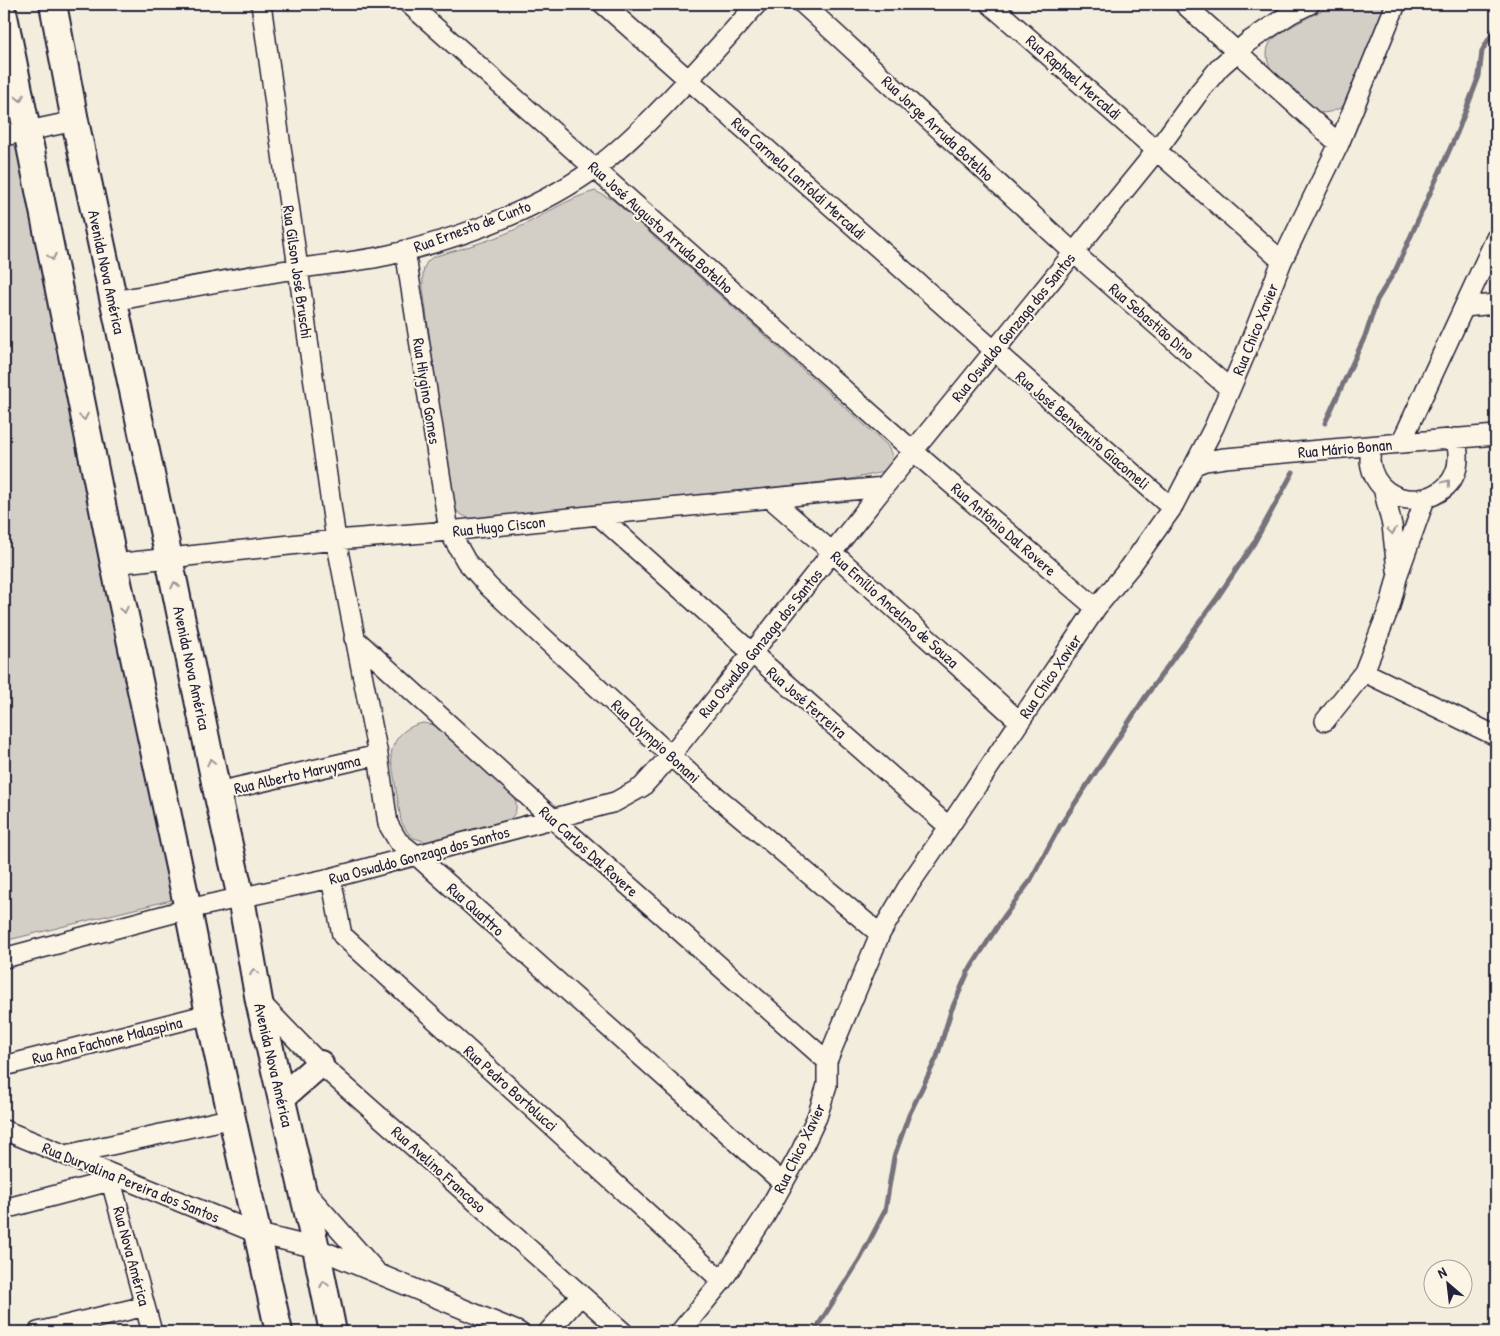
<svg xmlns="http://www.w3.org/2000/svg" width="1500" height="1336" viewBox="0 0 1500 1336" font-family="'Patrick Hand',sans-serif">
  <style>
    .green { fill: #d4cfc6; stroke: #7b7880 }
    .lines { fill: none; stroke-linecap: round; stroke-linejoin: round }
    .stream { stroke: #75727b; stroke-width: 5 }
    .street-casing { stroke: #22223b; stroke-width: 22 }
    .secondary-casing { stroke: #22223b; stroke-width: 30 }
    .street { stroke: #fcf5e5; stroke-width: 19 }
    .secondary { stroke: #fcf5e5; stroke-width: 26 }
    .oneway { stroke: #9a9698 }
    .labels { text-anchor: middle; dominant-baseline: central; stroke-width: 4; stroke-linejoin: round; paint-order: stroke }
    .street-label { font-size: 16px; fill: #22223b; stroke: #fcf5e5 }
  </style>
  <rect width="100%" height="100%" fill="#f3edde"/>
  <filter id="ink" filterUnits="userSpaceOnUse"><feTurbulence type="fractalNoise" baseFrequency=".02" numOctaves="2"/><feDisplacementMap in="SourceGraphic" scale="10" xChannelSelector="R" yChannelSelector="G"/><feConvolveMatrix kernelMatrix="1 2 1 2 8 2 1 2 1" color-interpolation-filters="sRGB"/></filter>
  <g filter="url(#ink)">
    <path class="green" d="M 1335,4 L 1389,4 L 1349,102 C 1340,109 1328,115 1316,112 L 1271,70 C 1267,62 1265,51 1270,43 C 1276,32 1321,11 1335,4 Z
      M 18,144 L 175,899 L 4,941 L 4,147 Z
      M 595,191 L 613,200 L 887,445 L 892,455 L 894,462 L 888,469 L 879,473 L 851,479 L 472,519 C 462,516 457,513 452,504 L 423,288 C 423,279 421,266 430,259 C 435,255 459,250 467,247 C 483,242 499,237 514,230 C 541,217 566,199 595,191 Z
      M 423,723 L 440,726 L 512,793 C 521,808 515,818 501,825 L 427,842 L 414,838 L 408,833 L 401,821 L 391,757 C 392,739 405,726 423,723 Z"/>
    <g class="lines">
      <path class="stream" d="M 1325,423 L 1366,334 L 1377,300 L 1396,269 L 1457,133 L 1479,76 L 1482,51 L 1496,27
        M 814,1332 L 860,1259 L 885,1211 L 894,1157 L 909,1115 L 937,1057 L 951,1011 L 968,972 L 1001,921 L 1030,881 L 1060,826 L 1146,696 L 1217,598 L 1254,543 L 1293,472"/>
      <defs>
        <path id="street" d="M 261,4 L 336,540 L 378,755 L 388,824 L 398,841 L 417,856 L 783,1183
          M 409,4 L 913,451 L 1096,608
          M 603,4 L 1172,508
          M 803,4 L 1074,253 L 1230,389
          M 990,4 L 1282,261
          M 1184,4 L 1339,144
          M 4,136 L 75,121
          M 405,250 L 449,531 L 466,561 L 489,587 L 697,780 L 880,934
          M 114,301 C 174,290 235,278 295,269 C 326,264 358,262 389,255 C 464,237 540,210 602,163 C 618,151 632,137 647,123 C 685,85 721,44 757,4
          M 1464,307 L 1496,304
          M 1401,443 L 1496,238
          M 1371,446 C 1371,451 1370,456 1370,461 C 1377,517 1461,509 1458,454 C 1458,449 1456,443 1455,438
          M 1195,465 L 1205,461 L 1225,458 L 1496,435
          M 1383,488 L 1392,525 L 1397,570
          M 770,498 L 832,552 L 1019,721
          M 598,515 L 752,653 L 949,827
          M 114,564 L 336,540 L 449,531 L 598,515 L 884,487
          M 354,638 L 553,819 L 827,1061
          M 1364,672 L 1496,736
          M 1325,721 L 1364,672 L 1390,606 L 1398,574 L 1425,499
          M 217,792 L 378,755
          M 331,878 L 342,935 L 722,1281
          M 4,958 L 188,909 L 331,878 L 615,802 L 642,787 L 671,755 L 884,487 L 1157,150 L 1200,91 L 1220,67 L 1248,42 L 1290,14 L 1310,4
          M 260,1002 L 320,1064 L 623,1332
          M 4,1066 L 209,1014
          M 4,1130 L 259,1234 L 316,1248 L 519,1332
          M 66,1155 L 233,1118
          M 111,1181 L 152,1332
          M 304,1190 L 375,1270
          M 4,1209 L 121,1178
          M 38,1332 L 145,1306
          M 548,1332 L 581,1295
          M 680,1332 L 722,1281 L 765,1216 L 801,1151 L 817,1117 L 827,1085 L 827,1061 L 880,934 L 909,885 L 949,827 L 1096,608 L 1130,567 L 1172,508 L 1214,427 L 1247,350 L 1282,261 L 1339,144 L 1396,4"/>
        <path id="secondary" d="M 53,4 L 75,121 L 169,558 L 217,792 L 241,898 L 259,1001 L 316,1248 L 333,1332
          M 4,16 L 114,564 L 188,909 L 209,1014 L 279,1332
          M 282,1097 L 320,1064"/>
      </defs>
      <use href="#street" class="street-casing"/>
      <use href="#secondary" class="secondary-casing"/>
      <use href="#street" class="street"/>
      <use href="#secondary" class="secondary"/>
    </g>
    <defs><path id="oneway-chevron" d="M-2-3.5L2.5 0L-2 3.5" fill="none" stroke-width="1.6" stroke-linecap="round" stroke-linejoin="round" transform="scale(1.25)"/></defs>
    <g class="oneway">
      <use href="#oneway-chevron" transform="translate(20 98) rotate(78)"/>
      <use href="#oneway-chevron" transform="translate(52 257) rotate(79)"/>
      <use href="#oneway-chevron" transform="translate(84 417) rotate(79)"/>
      <use href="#oneway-chevron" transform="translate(1447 483) rotate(-51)"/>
      <use href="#oneway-chevron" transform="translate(1392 531) rotate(82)"/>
      <use href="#oneway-chevron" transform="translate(175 585) rotate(-102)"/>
      <use href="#oneway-chevron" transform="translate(124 610) rotate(78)"/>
      <use href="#oneway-chevron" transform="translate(211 762) rotate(-102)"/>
      <use href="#oneway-chevron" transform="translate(254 972) rotate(-100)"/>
      <use href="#oneway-chevron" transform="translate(324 1284) rotate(-101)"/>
    </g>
  </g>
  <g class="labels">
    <g class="street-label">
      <text transform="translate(1074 77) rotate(41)">Rua Raphael Mercaldi</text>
      <text transform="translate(938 128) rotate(43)">Rua Jorge Arruda Botelho</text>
      <text transform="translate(799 178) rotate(42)">Rua Carmela Lanfoldi Mercaldi</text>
      <text transform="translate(472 226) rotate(-20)">Rua Ernesto de Cunto</text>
      <text transform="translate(661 227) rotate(42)">Rua José Augusto Arruda Botelho</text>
      <text transform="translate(107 272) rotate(78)">Avenida Nova América</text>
      <text transform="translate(298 272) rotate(82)">Rua Gilson José Bruschi</text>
      <text transform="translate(1152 321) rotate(41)">Rua Sebastião Dino</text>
      <text transform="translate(1013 327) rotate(-51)">Rua Oswaldo Gonzaga dos Santos</text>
      <text transform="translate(1255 329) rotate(-68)">Rua Chico Xavier</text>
      <text transform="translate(427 391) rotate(81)">Rua Hiygino Gomes</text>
      <text transform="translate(1083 430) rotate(41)">Rua José Benvenuto Giacomeli</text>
      <text transform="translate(1345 448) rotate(-5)">Rua Mário Bonan</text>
      <text transform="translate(499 526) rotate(-6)">Rua Hugo Ciscon</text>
      <text transform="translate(1004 529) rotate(41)">Rua Antônio Dal Rovere</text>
      <text transform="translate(895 609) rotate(42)">Rua Emílio Ancelmo de Souza</text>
      <text transform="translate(760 643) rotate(-51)">Rua Oswaldo Gonzaga dos Santos</text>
      <text transform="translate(192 668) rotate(78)">Avenida Nova América</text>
      <text transform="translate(1050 676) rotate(-56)">Rua Chico Xavier</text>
      <text transform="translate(807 702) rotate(41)">Rua José Ferreira</text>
      <text transform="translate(656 741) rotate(43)">Rua Olympio Bonani</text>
      <text transform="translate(297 774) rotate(-13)">Rua Alberto Maruyama</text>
      <text transform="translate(589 851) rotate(42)">Rua Carlos Dal Rovere</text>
      <text transform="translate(419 855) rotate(-15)">Rua Oswaldo Gonzaga dos Santos</text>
      <text transform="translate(476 909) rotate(42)">Rua Quattro</text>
      <text transform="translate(107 1040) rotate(-14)">Rua Ana Fachone Malaspina</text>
      <text transform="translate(274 1065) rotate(77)">Avenida Nova América</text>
      <text transform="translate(511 1088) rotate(42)">Rua Pedro Bortolucci</text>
      <text transform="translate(799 1148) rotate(-64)">Rua Chico Xavier</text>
      <text transform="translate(439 1169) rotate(42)">Rua Avelino Francoso</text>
      <text transform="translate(131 1182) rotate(22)">Rua Durvalina Pereira dos Santos</text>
      <text transform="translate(132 1256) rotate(75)">Rua Nova América</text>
    </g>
  </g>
  <rect width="1500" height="1336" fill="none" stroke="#fcf5e5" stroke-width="20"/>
  <rect x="10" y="10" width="1480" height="1316" fill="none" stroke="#22223b" stroke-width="2" filter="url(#ink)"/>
  <g transform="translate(1448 1284) rotate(332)"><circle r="24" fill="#fcf5e5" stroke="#a5a1a1"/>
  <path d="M0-4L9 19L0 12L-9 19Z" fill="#22223b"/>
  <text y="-8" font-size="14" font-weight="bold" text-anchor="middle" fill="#22223b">N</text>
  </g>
</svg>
